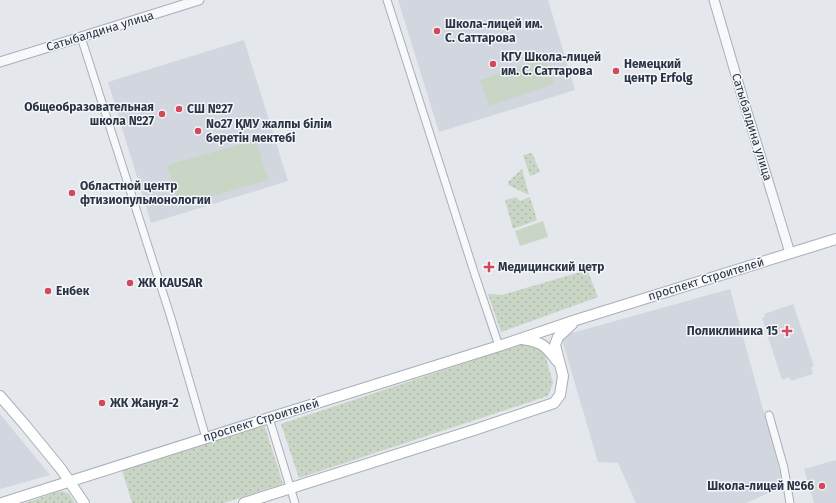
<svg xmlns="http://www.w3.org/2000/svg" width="836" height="503" viewBox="0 0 836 503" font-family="'Fira Sans',sans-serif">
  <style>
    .built { fill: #d2d6de }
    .grass { fill: url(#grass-dots) }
    .pitch { fill: #c9d6c5 }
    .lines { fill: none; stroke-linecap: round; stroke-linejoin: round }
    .minor-casing { stroke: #a9aeb7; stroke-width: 9 }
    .tertiary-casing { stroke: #a9aeb7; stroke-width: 11 }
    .secondary-casing { stroke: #a9aeb7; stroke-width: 12 }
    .minor { stroke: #f7f8fa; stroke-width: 7 }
    .tertiary { stroke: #f7f8fa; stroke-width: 9 }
    .secondary { stroke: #fff; stroke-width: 10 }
    .poi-dot { fill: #d1495b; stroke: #f4f6f9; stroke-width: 1.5 }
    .labels { text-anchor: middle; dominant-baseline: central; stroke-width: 3; stroke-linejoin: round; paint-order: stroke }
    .poi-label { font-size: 12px; font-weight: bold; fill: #2b3445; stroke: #f4f6f9; text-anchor: start }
    .street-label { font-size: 12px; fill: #2b3445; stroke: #f4f6f9 }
  </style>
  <defs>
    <pattern id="grass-dots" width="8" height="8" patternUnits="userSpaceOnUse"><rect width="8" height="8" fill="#c9d6c5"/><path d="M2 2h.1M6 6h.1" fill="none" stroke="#adb8ab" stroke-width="1.8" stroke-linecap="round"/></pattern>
  </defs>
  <rect width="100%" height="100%" fill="#e4e7ec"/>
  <path class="built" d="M 398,0 L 548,0 L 575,90 L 439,132 Z
    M 244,40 L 288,181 L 151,223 L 108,82 Z
    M 730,289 L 784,486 L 746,503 L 636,503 L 618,463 L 598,462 L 561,336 Z
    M 793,304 L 814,366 L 811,368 L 813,374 L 791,381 L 789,377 L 782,380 L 762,318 L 765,317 L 764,314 Z
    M 0,414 L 50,475 L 0,489 Z
    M 836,460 L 836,503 L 814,503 L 804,469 Z"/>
  <path class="grass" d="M 532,153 L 540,172 L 530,176 L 523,155 Z
    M 522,169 L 529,195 L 508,185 L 508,182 Z
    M 516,197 L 520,201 L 530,197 L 537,220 L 513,229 L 505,200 Z
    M 587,270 L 598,297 L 501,332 L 488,294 L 502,295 Z
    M 522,344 L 535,344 L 544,351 L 553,383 L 548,396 L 299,478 L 281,424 Z
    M 264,424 L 283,484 L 224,503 L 132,503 L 122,470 Z
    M 63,491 L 69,494 L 75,503 L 25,503 L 57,492 Z"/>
  <path class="pitch" d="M 545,58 L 554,84 L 489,106 L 480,80 Z
    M 256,140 L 268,180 L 179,206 L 167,165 Z
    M 543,221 L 548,237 L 520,246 L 515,231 Z"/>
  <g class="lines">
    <defs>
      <path id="minor" d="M 387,0 L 475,275 L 499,346
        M 81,37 L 171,318 L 206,438
        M 769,415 L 784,468 L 790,503
        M 269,418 L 295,503"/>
      <path id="tertiary" d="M 714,0 L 740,89 L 790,253
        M 0,62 L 81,37 L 199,0"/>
      <path id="secondary" d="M 522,339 C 542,342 545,345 557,361
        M 0,396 L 25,425 L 61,469 L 84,503
        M 2,503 L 269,418 L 499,346 L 576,320 L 836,239
        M 244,503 L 474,430 L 554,403 L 560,395 L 563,376 L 555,345 L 558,337 L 572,324"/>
    </defs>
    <use href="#minor" class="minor-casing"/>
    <use href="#tertiary" class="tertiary-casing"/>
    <use href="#secondary" class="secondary-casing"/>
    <use href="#minor" class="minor"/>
    <use href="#tertiary" class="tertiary"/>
    <use href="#secondary" class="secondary"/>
  </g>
  <g class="poi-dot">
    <circle cx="437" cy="31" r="4"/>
    <circle cx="493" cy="64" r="4"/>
    <circle cx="616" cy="71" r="4"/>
    <circle cx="179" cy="109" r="4"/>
    <circle cx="162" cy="114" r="4"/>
    <circle cx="198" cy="131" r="4"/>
    <circle cx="72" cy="193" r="4"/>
    <path d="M487 261h4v4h4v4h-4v4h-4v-4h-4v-4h4z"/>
    <circle cx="130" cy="283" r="4"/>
    <circle cx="48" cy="291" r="4"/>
    <path d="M785 325h4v4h4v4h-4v4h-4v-4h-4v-4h4z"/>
    <circle cx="102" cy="403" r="4"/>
    <circle cx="822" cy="486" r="4"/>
  </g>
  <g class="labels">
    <g class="poi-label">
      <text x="445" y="24">Школа-лицей им.<tspan x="445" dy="14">С. Саттарова</tspan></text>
      <text x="501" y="57">КГУ Школа-лицей<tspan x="501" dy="14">им. С. Саттарова</tspan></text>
      <text x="624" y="64">Немецкий<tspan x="624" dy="14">центр Erfolg</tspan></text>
      <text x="154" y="107" text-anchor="end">Общеобразовательная<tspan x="154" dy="14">школа №27</tspan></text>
      <text x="187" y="109">СШ №27</text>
      <text x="206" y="124">No27 ҚМУ жалпы білім<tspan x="206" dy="14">беретін мектебі</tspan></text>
      <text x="80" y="186">Областной центр<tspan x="80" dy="14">фтизиопульмонологии</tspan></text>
      <text x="498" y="267">Медицинский цетр</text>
      <text x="138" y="283">ЖК KAUSAR</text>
      <text x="56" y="291">Енбек</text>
      <text x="778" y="331" text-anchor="end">Поликлиника 15</text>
      <text x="110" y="403">ЖК Жануя-2</text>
      <text x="814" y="486" text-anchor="end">Школа-лицей №66</text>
    </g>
    <g class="street-label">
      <text transform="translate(100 31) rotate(-17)">Сатыбалдина улица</text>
      <text transform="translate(752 127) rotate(73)">Сатыбалдина улица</text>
      <text transform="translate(706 279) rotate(-17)">проспект Строителей</text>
      <text transform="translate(261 420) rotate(-17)">проспект Строителей</text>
    </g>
  </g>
</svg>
